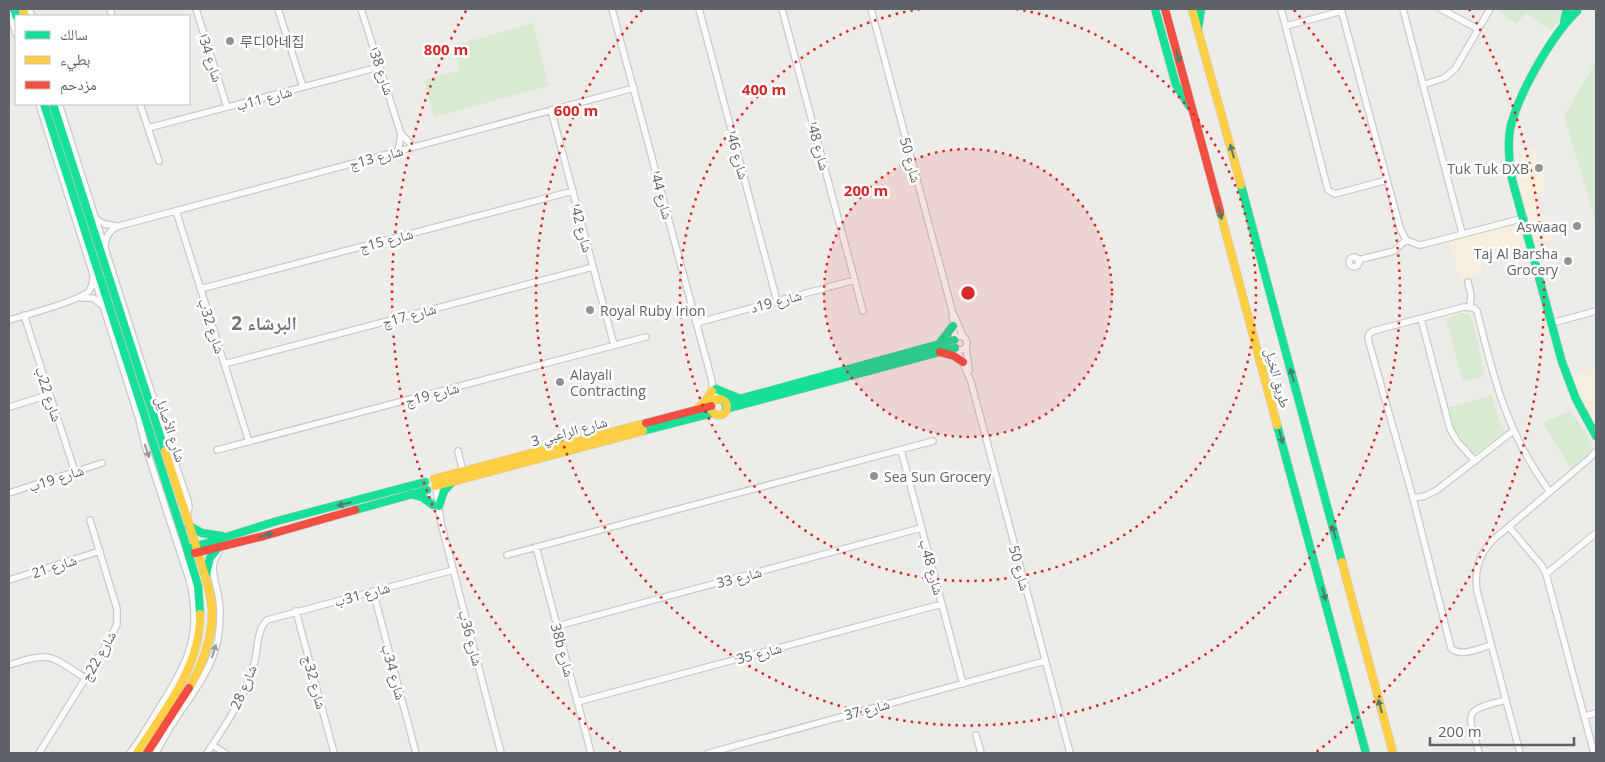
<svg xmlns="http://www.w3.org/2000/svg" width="1605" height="762" viewBox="0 0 1605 762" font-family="'Open Sans','Noto Naskh Arabic','Noto Sans KR',sans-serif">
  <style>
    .green { fill: #d8ebd2 }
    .sand { fill: #f7eedd }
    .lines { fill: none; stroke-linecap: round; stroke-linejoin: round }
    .street-casing { stroke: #cac9ca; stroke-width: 8 }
    .fast-casing { stroke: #cacbcb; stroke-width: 9 }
    .slow-casing { stroke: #cacbcb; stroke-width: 9 }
    .jam-casing { stroke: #cacbcb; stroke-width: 9 }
    .street { stroke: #fcfcfc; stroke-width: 5.5 }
    .fast { stroke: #16e098; stroke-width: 8 }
    .slow { stroke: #ffcf43; stroke-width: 8 }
    .jam { stroke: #f24e42; stroke-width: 8 }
    .oneway { fill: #4f7c72 }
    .oneway2 { fill: #95999c }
    .ring { fill: none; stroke: #d62828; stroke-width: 2.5; stroke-dasharray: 2.5 5 }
    .poi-dot { fill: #909395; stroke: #fff; stroke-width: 2 }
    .labels { text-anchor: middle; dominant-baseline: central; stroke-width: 5; stroke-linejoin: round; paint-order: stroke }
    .poi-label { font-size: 14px; fill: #5d6368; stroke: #fff; text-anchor: start }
    .street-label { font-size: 14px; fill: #5d6368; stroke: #fff }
    .district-label { font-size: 19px; font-weight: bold; fill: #6e757a; stroke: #fff }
    .centre { fill: #d62828; stroke: #fff; stroke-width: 2.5 }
    .ring-label { font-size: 15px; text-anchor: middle; font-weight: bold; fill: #d62828; stroke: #fff; stroke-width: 5; stroke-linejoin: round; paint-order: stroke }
  </style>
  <rect width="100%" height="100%" fill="#eeece9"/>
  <path class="green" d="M 1494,9 L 1562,9 L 1562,16 L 1551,30 L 1525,13 L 1517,24 Z
    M 533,23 L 549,86 L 434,117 L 424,80 L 460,70 L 453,46 Z
    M 1596,61 L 1596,222 L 1564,116 Z
    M 1461,313 L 1469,314 L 1473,321 L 1485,376 L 1463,382 L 1446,319 Z
    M 1492,395 L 1500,422 L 1505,430 L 1503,433 L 1473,455 C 1457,437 1453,431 1446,408 Z
    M 1570,411 C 1575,418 1592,439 1592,445 C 1592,454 1577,464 1571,469 L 1543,423 Z"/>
  <path class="sand" d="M 1535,150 L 1545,189 L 1533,194 L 1551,237 L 1550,240 L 1532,244 L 1511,158 L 1523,158 L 1523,153 Z
    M 1509,226 L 1518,228 L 1522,236 L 1525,250 L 1515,253 L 1511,246 L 1481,251 L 1481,274 L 1461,279 L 1448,241 Z
    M 1596,368 L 1596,427 L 1595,428 L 1569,376 Z"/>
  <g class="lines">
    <defs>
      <path id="street" d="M 29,9 L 32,16
        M 110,9 L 112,16
        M 196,9 L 227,107
        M 278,9 L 303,87
        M 361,9 L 401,134 L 398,152
        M 612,9 L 712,381 L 713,402
        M 699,9 L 777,301
        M 782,9 L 863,311
        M 871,9 L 952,310 L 955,339
        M 1281,9 L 1328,190 L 1335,194 L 1387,180
        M 1341,9 L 1400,228 L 1406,240 L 1419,245 L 1425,244 L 1524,218
        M 1403,9 L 1462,233
        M 1441,9 L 1478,29
        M 9,11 L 16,34
        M 1286,26 L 1342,11
        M 1423,85 L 1444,78 L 1455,69 L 1490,9
        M 39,104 L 139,419 L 145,445 L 190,582 C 202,635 188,663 159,708 C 150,723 141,739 130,753
        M 59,104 L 139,355 L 188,501 L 189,507 L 187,516
        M 140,104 L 159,161
        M 551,110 L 614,345
        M 148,128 L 379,67
        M 401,134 L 414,147
        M 176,211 L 249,442
        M 96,219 L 104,224 L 117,226
        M 105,247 C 105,237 109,230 119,226 L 634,88
        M1349 262a5 5 0 1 1 10 0a5 5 0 1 1-10 0Z
        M 1358,260 L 1394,251 L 1406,240
        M 1468,282 L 1471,295 L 1470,306
        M 200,289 L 573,191
        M 82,298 L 93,298 L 102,305
        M 24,315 L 75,472
        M 954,315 L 964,338
        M 1421,319 L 1450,429 L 1457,441 L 1475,461
        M 9,320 C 26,315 76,302 88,292 C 92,288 93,283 93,277
        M 696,323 L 855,280
        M 1552,323 L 1596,311
        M953 343a7 7 0 1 1 14 0a7 7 0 1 1-14 0Z
        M 966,346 L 969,370
        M 957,349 L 971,382 L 1070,753
        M 224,364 L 593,267
        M 716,389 L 721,400
        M 9,407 L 49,395
        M 217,450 L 646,337
        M 901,450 L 963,684
        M 458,451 L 463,472
        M 436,487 L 441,523 L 501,753
        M 9,493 L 102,463
        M 1413,498 L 1425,496 L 1437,490 L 1513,431
        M 1509,527 L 1542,566 L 1546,574 L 1594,753
        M 536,547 L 591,753
        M 507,555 L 933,441
        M 1546,574 L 1596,533
        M 9,580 L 100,551
        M 373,591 L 416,753
        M 296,611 L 334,753
        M 557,626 L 921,528
        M 1491,645 C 1480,648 1460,658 1451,648 L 1413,498 L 1368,339 L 1369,334 L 1373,331 L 1464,307 L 1474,308 L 1477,311 C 1494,380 1507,434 1550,492
        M 9,665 C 51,651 49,655 85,678
        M 577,702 L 942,604
        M 1585,716 L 1596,713
        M 976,735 L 981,753
        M 212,745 L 225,753
        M 39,753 L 111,637 L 117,624 L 117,609 L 90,520
        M 155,753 C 162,744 166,733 173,723 C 190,697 212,670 218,639 C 220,626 221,613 219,600 C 217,583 207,567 219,552
        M 207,753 C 226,724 247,694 255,660 C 258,646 257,630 267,620 L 453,570
        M 709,753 L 1045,661
        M 1479,753 C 1468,712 1461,711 1506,700
        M 1520,753 L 1477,591 C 1474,570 1479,554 1494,539 L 1590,458 L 1596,451"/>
      <path id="fast" d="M 14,9 L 16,16
        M 1155,9 L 1176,85 L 1189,106
        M 1577,11 C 1552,35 1520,91 1511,125 C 1507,142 1509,161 1512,179 L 1562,362 L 1576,399 L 1596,436
        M 1564,22 L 1567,9
        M 1198,29 L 1201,9
        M 44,104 L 185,542 L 198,586 L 200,614
        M 53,104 L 165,451
        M 1241,185 L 1342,562
        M 939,344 L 953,326
        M 716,389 L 738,398
        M 725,403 L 954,340
        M 726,409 L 955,348
        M 1277,425 L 1366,753
        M 643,431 L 713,413
        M 410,494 L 422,497 L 433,505
        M 439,506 L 444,491 L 452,482
        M 355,510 L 427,490
        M 189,526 L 202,533 L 222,536
        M 191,548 L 277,521 L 425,482
        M 206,574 L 210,558 L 219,547"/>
      <path id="slow" d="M 23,9 L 25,16
        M 1192,9 L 1241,185
        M 1220,211 L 1277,425
        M711 407a8 8 0 1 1 16 0a8 8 0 1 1-16 0Z
        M 697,409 L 705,402 L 712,391
        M 165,451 C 177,488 190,524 200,560 C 205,576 211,592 212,608 C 213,636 203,664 189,688
        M 434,479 L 646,423
        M 436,486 L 643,431
        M 1342,562 L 1393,753
        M 137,753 C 164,711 201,666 200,614"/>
      <path id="jam" d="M 1165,9 L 1220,211
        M 940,352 L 954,356 L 963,362
        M 646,423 L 711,406
        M 195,553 L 264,536 L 355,510
        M 147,753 L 189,688"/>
    </defs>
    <use href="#street" class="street-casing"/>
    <use href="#fast" class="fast-casing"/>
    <use href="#slow" class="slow-casing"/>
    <use href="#jam" class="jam-casing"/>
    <use href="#street" class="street"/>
    <use href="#fast" class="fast"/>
    <use href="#slow" class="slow"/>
    <use href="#jam" class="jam"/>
  </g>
  <defs><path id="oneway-solid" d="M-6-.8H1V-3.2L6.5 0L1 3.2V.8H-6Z" transform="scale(1.25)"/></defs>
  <g class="oneway">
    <use href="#oneway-solid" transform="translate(1178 56) rotate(75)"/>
    <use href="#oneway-solid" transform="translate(1232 151) rotate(-105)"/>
    <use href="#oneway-solid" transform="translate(1220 213) rotate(75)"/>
    <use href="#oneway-solid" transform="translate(1292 375) rotate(-105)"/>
    <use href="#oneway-solid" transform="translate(1281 437) rotate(75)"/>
    <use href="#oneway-solid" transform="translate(344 504) rotate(166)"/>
    <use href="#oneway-solid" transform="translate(1334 532) rotate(-104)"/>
    <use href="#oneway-solid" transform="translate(266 535) rotate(-15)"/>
    <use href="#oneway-solid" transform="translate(1324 594) rotate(75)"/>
    <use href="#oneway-solid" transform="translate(1380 706) rotate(-105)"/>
  </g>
  <g class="oneway2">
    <use href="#oneway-solid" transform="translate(147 451) rotate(72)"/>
    <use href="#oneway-solid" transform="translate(214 651) rotate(-73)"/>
  </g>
  <circle cx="968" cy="293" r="144" fill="#d62828" fill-opacity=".12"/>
  <g class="ring">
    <circle cx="968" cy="293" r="144"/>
    <path d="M1016 9A288 288 0 1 1 920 9"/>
    <path d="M1294 10A432 432 0 1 1 642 10"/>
    <path d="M621 753A576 576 0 0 1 467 9M1469 9A576 576 0 0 1 1315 753"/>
  </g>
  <g class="poi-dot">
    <circle cx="230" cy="41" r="5"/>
    <circle cx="1539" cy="168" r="5"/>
    <circle cx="1577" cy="226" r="5"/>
    <circle cx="1568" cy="261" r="5"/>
    <circle cx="590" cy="310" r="5"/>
    <circle cx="560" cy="382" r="5"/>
    <circle cx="874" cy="476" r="5"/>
  </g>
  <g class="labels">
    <g class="poi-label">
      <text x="240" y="41">루디아네집</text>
      <text x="1529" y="168" text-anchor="end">Tuk Tuk DXB</text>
      <text x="1567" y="226" text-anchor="end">Aswaaq</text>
      <text x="1558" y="253" text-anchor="end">Taj Al Barsha<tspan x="1558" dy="16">Grocery</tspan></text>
      <text x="600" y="310">Royal Ruby Irion</text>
      <text x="570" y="374">Alayali<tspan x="570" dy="16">Contracting</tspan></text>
      <text x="884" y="476">Sea Sun Grocery</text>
    </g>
    <g class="street-label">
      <text transform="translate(211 58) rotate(72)">شارع 34ا</text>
      <text transform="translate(382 71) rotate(71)">شارع 38ا</text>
      <text transform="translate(264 98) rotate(-15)">شارع 11ب</text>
      <text transform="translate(819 146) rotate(75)">شارع 48ا</text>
      <text transform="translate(738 155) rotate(75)">شارع 46ا</text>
      <text transform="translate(376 157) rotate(-15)">شارع 13ج</text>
      <text transform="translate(911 160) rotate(75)">شارع 50</text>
      <text transform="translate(662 195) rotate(75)">شارع 44ا</text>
      <text transform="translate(582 228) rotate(75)">شارع 42ا</text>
      <text transform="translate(386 240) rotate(-15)">شارع 15ج</text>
      <text transform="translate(776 301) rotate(-15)">شارع 19د</text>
      <text transform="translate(409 315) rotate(-15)">شارع 17ج</text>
      <text transform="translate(212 326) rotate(72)">شارع 32ب</text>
      <text transform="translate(1278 378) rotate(75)">طريق الخيل</text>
      <text transform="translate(49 394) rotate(72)">شارع 22ب</text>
      <text transform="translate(432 394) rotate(-15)">شارع 19ج</text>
      <text transform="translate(171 429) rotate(72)">شارع الأصايل</text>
      <text transform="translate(569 431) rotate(-15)">شارع الراعبي 3</text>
      <text transform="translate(56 478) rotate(-18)">شارع 19ب</text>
      <text transform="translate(54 566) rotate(-18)">شارع 21</text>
      <text transform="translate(932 567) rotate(75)">شارع 48ب</text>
      <text transform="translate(1020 568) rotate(75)">شارع 50</text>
      <text transform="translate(739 577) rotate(-15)">شارع 33</text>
      <text transform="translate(362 594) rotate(-15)">شارع 31ب</text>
      <text transform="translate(471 638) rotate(75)">شارع 36ب</text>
      <text transform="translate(563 650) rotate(75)">38b شارع</text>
      <text transform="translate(759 653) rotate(-15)">شارع 35</text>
      <text transform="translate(98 656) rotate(-60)">شارع 22ج</text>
      <text transform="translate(394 672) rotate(75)">شارع 34ب</text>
      <text transform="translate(315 682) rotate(75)">شارع 32ج</text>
      <text transform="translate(243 687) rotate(-67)">شارع 28</text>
      <text transform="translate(867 709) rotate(-15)">شارع 37</text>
    </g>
    <g class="district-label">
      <text x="264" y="323">البرشاء 2</text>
    </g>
  </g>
  <circle cx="968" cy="293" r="8" class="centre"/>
  <g class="ring-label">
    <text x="446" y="55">800 m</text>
    <text x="764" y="95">400 m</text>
    <text x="576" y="116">600 m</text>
    <text x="866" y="196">200 m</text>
  </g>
  <rect width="1605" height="762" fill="none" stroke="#5d6368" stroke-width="20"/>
  <rect x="15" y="15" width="175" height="90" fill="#ffffff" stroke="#bec1c3"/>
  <rect x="25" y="31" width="25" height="8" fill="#16e098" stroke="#bec1c3"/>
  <text x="60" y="40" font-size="15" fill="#5d6368">سالك</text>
  <rect x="25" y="56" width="25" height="8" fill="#ffcf43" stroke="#bec1c3"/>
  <text x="60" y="65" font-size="15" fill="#5d6368">بطيء</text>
  <rect x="25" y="81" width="25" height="8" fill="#f24e42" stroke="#bec1c3"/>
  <text x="60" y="90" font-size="15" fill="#5d6368">مزدحم</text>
  <path d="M1430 737v8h144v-8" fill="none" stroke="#5d6368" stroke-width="2.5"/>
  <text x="1438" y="737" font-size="15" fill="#5d6368" stroke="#ffffff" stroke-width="4" paint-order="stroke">200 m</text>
</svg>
